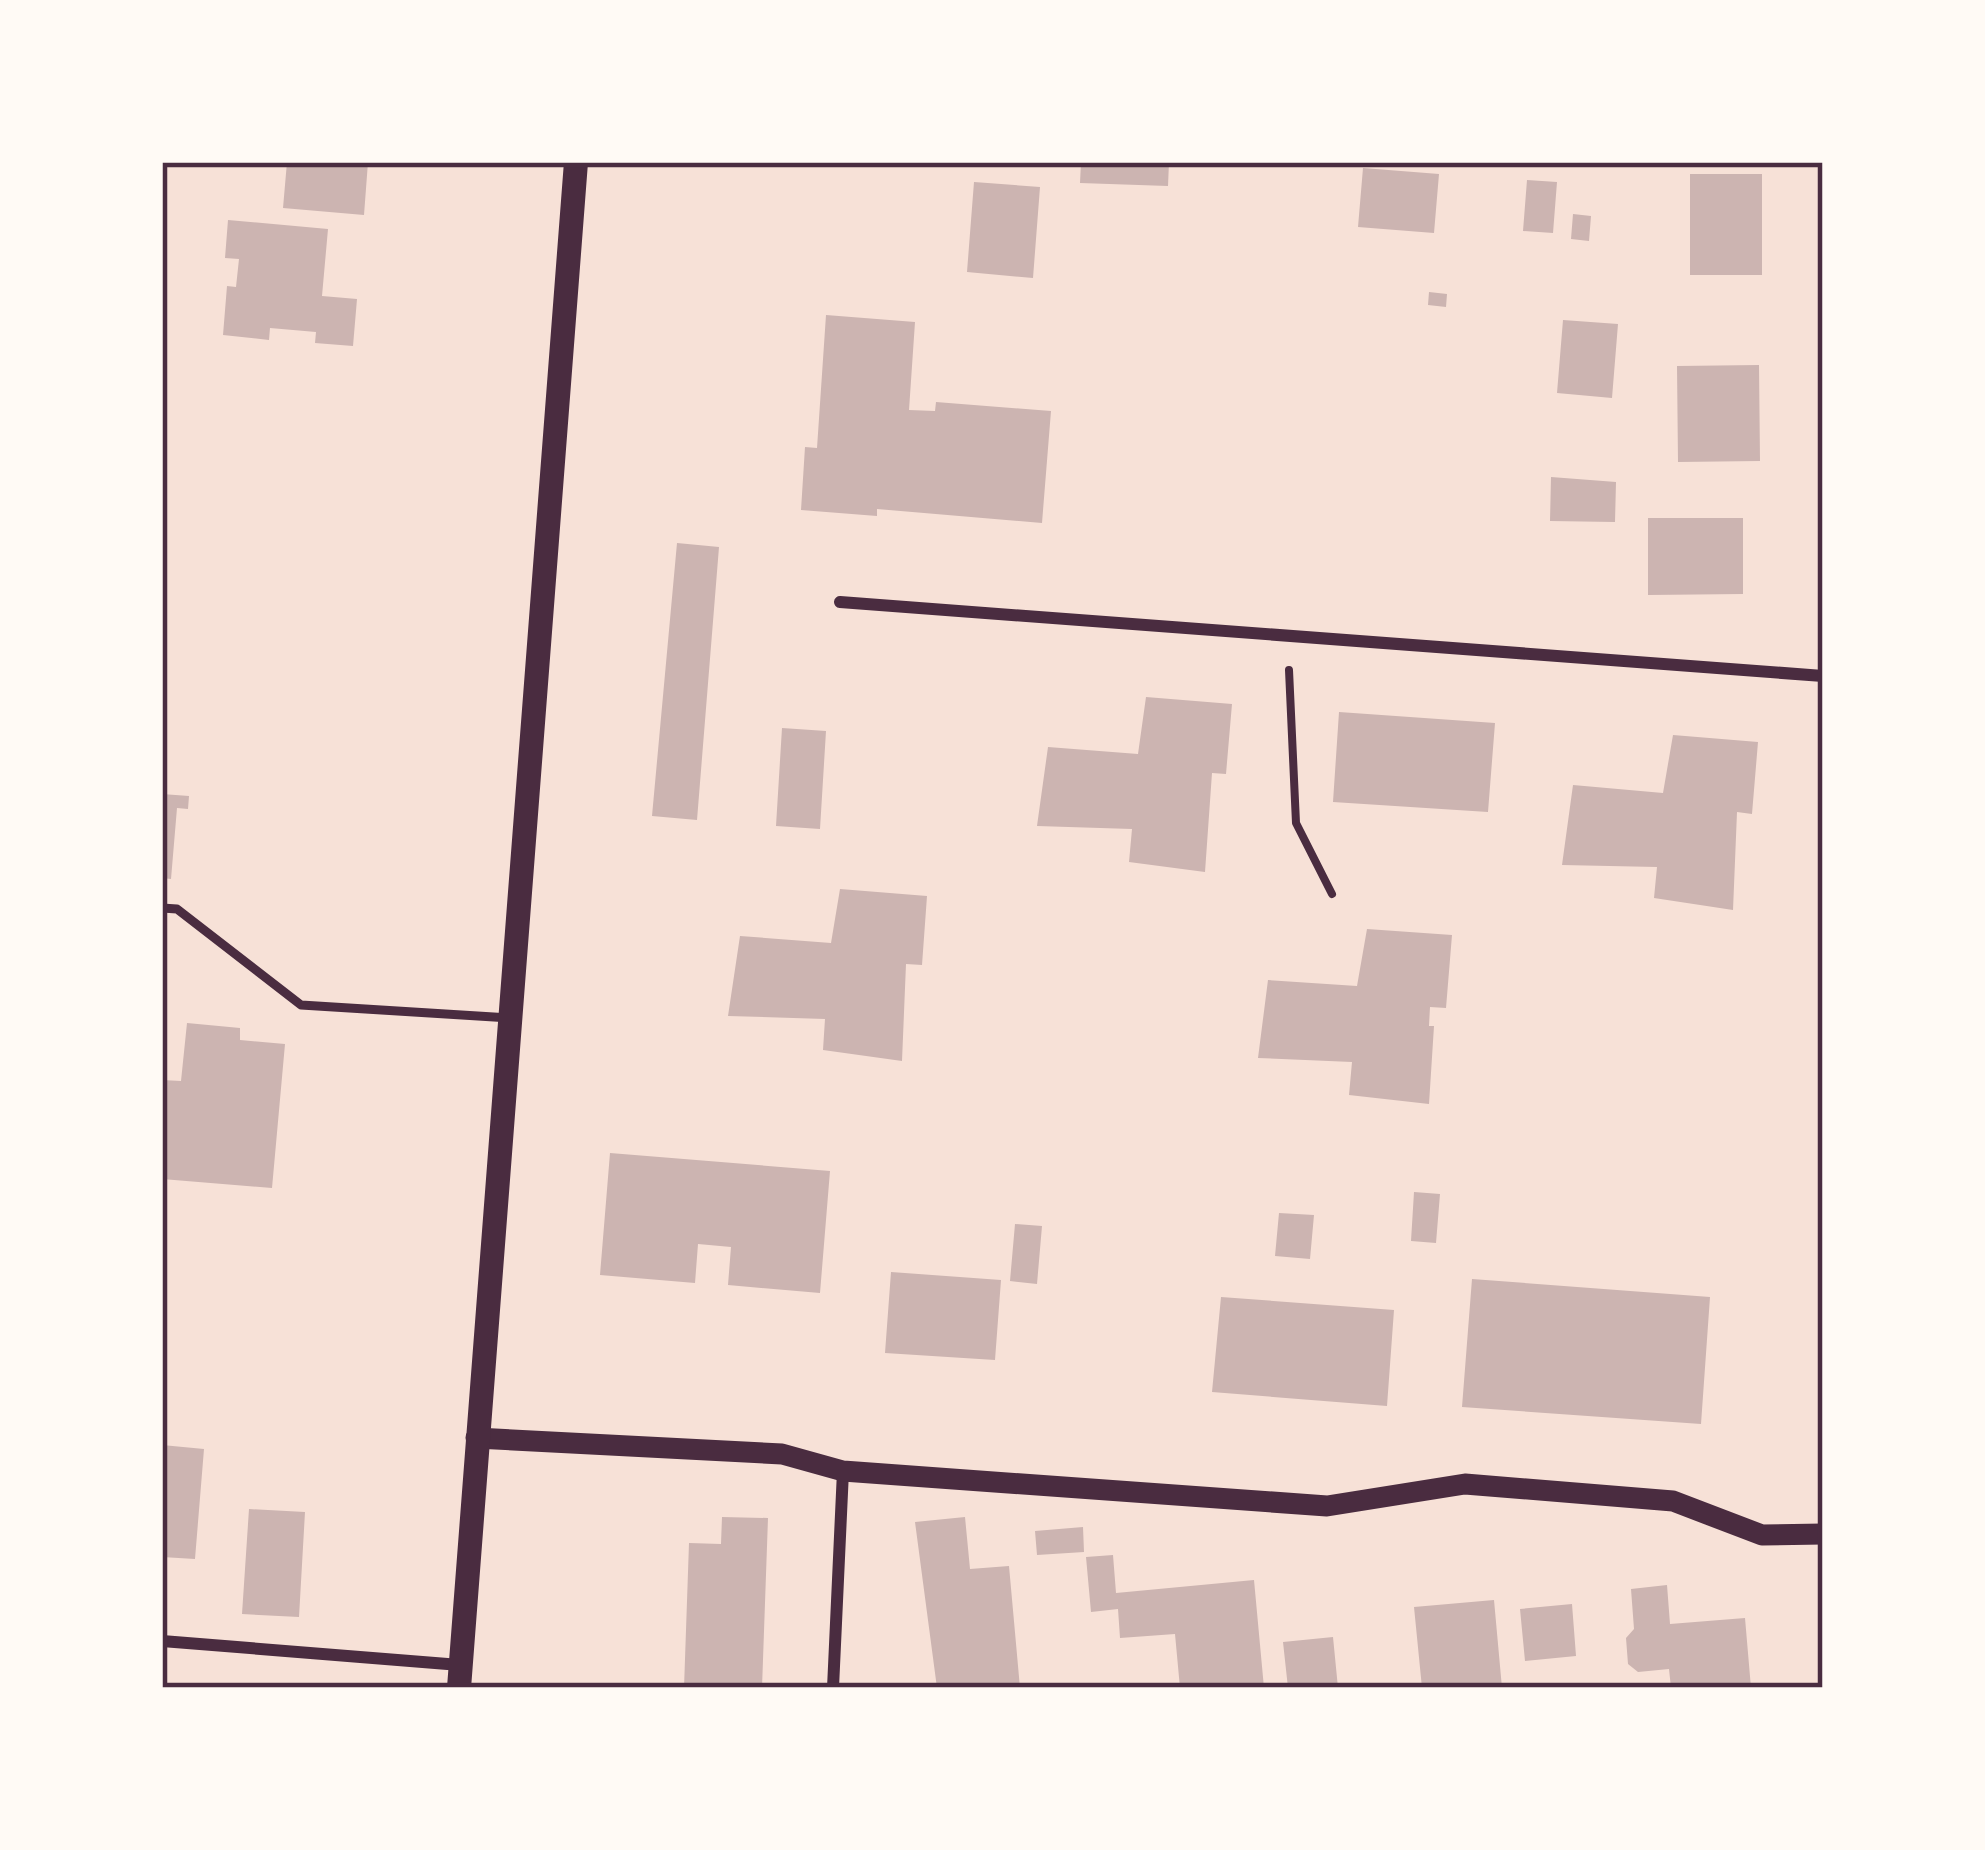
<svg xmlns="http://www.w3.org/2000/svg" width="1985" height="1850" viewBox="0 0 1985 1850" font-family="Lato,sans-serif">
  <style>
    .building { fill: #ccb4b1 }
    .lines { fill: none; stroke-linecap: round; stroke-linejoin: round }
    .path { stroke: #4a2c40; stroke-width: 8 }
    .service { stroke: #4a2c40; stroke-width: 9 }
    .minor { stroke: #4a2c40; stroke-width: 12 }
    .tertiary { stroke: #4a2c40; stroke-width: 21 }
    .secondary { stroke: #4a2c40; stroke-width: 24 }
    .neatline { fill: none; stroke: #4a2c40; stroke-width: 4.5 }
  </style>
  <rect width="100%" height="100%" fill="#f7e1d7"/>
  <path class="building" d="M 287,162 L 368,162 L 364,215 L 283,208 Z
    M 1081,162 L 1169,162 L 1168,186 L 1080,183 Z
    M 1363,168 L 1439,174 L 1434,233 L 1358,227 Z
    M 1690,174 L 1762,174 L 1762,275 L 1690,275 Z
    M 1527,180 L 1557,182 L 1553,233 L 1523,231 Z
    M 974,182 L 1040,187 L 1033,278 L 967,272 Z
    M 1573,214 L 1591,216 L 1589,241 L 1571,239 Z
    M 228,220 L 328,229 L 322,296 L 357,299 L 353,346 L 315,343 L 316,332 L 270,328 L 269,340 L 223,335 L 227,286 L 236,287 L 239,259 L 225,258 Z
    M 1429,292 L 1447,294 L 1446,307 L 1428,305 Z
    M 826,315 L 915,322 L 909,410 L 935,411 L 936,402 L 1051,411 L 1042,523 L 877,509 L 877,516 L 801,510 L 805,447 L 817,448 Z
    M 1563,320 L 1618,324 L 1612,398 L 1557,393 Z
    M 1759,365 L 1760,461 L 1678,462 L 1677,366 Z
    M 1551,477 L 1616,482 L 1615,522 L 1550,521 Z
    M 1648,518 L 1743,518 L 1743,594 L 1648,595 Z
    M 677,543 L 719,547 L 697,820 L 652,816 Z
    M 1146,697 L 1232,704 L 1226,774 L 1212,773 L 1205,872 L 1129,862 L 1132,829 L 1037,826 L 1048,747 L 1138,754 Z
    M 1339,712 L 1495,723 L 1488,812 L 1333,802 Z
    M 782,728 L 826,731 L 820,829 L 776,826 Z
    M 1673,735 L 1758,742 L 1752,814 L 1737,812 L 1733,910 L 1654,898 L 1657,867 L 1562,865 L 1573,785 L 1663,793 Z
    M 162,794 L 189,796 L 188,809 L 177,808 L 171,879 L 162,878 Z
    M 840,889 L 927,896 L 922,965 L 906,964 L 902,1061 L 823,1050 L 825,1019 L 728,1016 L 740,936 L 831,943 Z
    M 1367,929 L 1452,935 L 1446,1008 L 1430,1007 L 1429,1026 L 1434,1026 L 1429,1104 L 1349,1095 L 1352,1062 L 1258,1058 L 1268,980 L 1357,986 Z
    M 187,1023 L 240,1028 L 240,1040 L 285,1044 L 272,1188 L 162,1179 L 162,1080 L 181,1081 Z
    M 610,1153 L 830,1171 L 820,1293 L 728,1285 L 731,1247 L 698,1244 L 695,1283 L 600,1275 Z
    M 1414,1192 L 1440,1194 L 1436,1243 L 1411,1241 Z
    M 1279,1213 L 1314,1215 L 1310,1259 L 1275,1256 Z
    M 1015,1224 L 1042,1226 L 1037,1284 L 1010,1281 Z
    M 891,1272 L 1001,1280 L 995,1360 L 885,1353 Z
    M 1472,1279 L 1710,1297 L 1701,1424 L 1462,1407 Z
    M 1221,1297 L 1394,1310 L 1387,1406 L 1212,1392 Z
    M 162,1445 L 204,1449 L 195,1559 L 162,1557 Z
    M 249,1509 L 305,1512 L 299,1617 L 242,1614 Z
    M 722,1517 L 768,1518 L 762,1688 L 684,1688 L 689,1543 L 721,1544 Z
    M 965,1517 L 970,1569 L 1009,1566 L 1020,1688 L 937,1688 L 915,1522 Z
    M 1083,1527 L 1084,1552 L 1037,1555 L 1035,1531 Z
    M 1113,1555 L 1116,1593 L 1254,1580 L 1264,1688 L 1180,1688 L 1175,1634 L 1120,1638 L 1118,1609 L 1091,1612 L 1086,1557 Z
    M 1667,1585 L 1670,1624 L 1745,1618 L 1751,1688 L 1671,1688 L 1669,1669 L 1638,1672 L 1628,1664 L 1626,1638 L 1634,1629 L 1631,1589 Z
    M 1494,1600 L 1502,1688 L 1422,1688 L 1414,1607 Z
    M 1572,1604 L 1576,1656 L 1525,1661 L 1520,1609 Z
    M 1333,1637 L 1338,1688 L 1288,1688 L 1283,1642 Z"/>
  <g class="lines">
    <path class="path" d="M 1289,670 L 1296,823 L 1332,894"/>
    <path class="service" d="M 162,908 L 177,909 L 301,1005 L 510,1018"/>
    <path class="minor" d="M 840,602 L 1823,676
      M 162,1641 L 460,1665
      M 833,1688 L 843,1471"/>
    <path class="tertiary" d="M 476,1438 L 782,1454 L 843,1471 L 1327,1506 L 1465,1484 L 1673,1501 L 1762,1535 L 1823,1534"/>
    <path class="secondary" d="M 459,1688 L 576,162"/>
  </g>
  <rect width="1985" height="1850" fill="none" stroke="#fffaf5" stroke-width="330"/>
  <rect x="165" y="165" width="1655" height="1520" class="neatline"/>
</svg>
